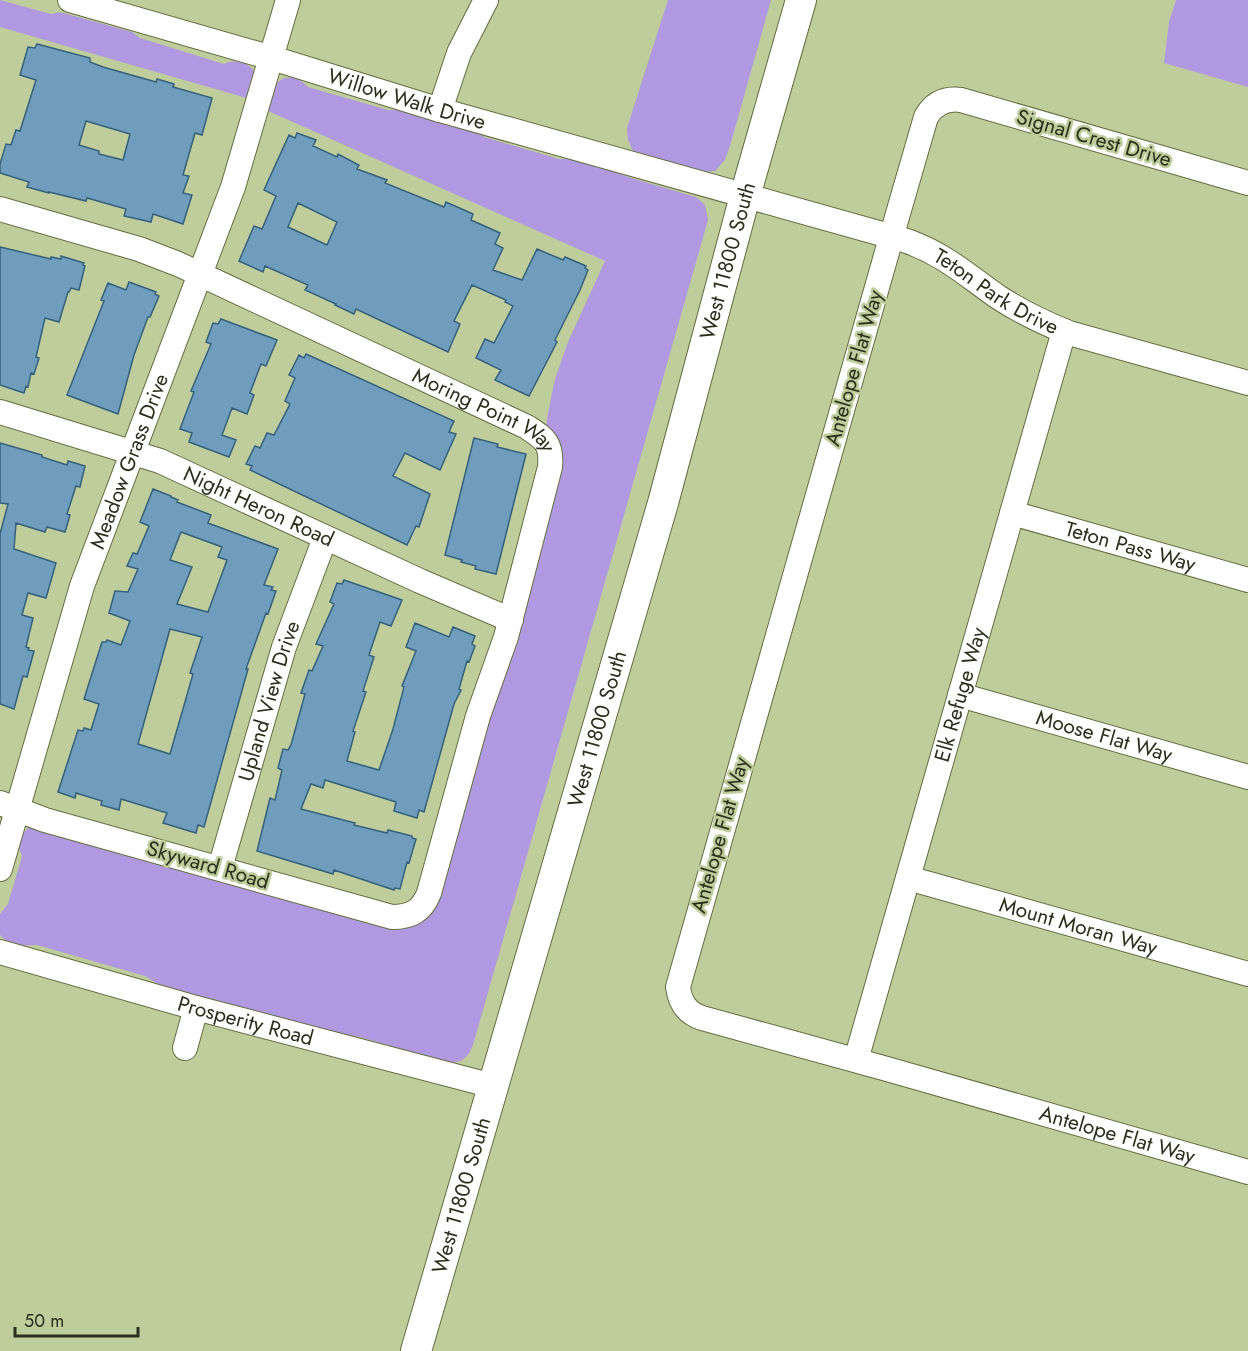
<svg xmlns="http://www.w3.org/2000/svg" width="1248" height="1351" viewBox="0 0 1248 1351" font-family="Jost,sans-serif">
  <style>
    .green { fill: #b199e1 }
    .building { fill: #719dbd; stroke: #36617d; stroke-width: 1.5; fill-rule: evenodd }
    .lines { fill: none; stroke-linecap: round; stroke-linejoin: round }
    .minor-casing { stroke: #646e41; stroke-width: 26 }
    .major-casing { stroke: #646e41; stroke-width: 32 }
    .minor { stroke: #fff; stroke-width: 24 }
    .major { stroke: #fff; stroke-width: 30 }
    .labels { text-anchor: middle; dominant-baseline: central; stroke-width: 5; stroke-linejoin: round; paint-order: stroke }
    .street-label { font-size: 21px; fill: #2b2f1c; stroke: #bfcc9b }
  </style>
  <rect width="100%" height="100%" fill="#bfcc9b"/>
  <path class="green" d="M 0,0 L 51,14 L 60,12 L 132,32 L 140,38 L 224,64 C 230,61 232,61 239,62 C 262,67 255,82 250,99 L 0,27 Z
    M 668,0 L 771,0 L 730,146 L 725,160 L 715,171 L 703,172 L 640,153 L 633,151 L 628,140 L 627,128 Z
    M 1176,0 L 1248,0 L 1248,87 L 1164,63 L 1169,22 Z
    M 284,78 C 294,76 301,80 308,87 L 388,110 L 404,110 L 475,130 L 484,137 L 559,159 L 578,159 L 634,179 L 696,197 L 705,205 L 708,220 L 473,1045 C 468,1059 459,1065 444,1062 L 360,1037 L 317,1030 L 158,984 L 145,976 L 37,945 C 24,946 9,946 0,935 L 0,914 L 8,904 L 22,856 L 18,846 L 21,836 L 29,827 L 36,825 L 408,926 L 512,655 L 518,636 L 548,413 L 555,379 L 568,342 L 605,261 L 266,110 L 275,84 Z"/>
  <path class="building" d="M 37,44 L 90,58 L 90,62 L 103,67 L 156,82 L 157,79 L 174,84 L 173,87 L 212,98 L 202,135 L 195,133 L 183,175 L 189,176 L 183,193 L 192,195 L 183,224 L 153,214 L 151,222 L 124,216 L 126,209 L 87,198 L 86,201 L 49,192 L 49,193 L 27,187 L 29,182 L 0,173 L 0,164 L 6,144 L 11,145 L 16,130 L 20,131 L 36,80 L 20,75 L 28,47 L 35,48 ZM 86,121 L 130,134 L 123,160 L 99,154 L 99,151 L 79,145 Z
    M 297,133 L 316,140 L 313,146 L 337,157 L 338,154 L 359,165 L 357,169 L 387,180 L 385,183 L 444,207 L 446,202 L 473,214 L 471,220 L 500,233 L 495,244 L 503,248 L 493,270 L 522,280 L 537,249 L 563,260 L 565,257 L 586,266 L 585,268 L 588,270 L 580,290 L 555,340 L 557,342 L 529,396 L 495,380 L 501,370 L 476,358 L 485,339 L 494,343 L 513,306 L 505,302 L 506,300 L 472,285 L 454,321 L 460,324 L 448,352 L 356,309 L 354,314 L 335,305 L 336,304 L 305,290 L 308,285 L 265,266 L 263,272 L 239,261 L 254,226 L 262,229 L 276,196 L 264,190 L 289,135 L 295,138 ZM 298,203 L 337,222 L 327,245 L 288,227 Z
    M 0,247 L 51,259 L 51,257 L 61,259 L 61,256 L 84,263 L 83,265 L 85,266 L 79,290 L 71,288 L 69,292 L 68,292 L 59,322 L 45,318 L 36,357 L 39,358 L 34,374 L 31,373 L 28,387 L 26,386 L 24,393 L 0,385 Z
    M 129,282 L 156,292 L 155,294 L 159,296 L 150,317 L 148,317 L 134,355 L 118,414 L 67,395 L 104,301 L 101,300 L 108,283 L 126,290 Z
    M 221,319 L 277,340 L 266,366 L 261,364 L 250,393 L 254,395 L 247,414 L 232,408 L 222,435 L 236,440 L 229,457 L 189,442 L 192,433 L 180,429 L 194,392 L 191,391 L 211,344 L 206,342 L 213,323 L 218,324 Z
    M 306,354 L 454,421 L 449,432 L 456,434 L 440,470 L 405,453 L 393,476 L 430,494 L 419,527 L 416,526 L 407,545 L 250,470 L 252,466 L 246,464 L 255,446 L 260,448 L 267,433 L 274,435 L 290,404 L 285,401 L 295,378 L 289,375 L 299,355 L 304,358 Z
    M 474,438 L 498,444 L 497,447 L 526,454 L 496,574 L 475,569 L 476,566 L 461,562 L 462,560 L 445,555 Z
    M 0,443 L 42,455 L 42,457 L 67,465 L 68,461 L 85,466 L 80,487 L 76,486 L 67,514 L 70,515 L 65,532 L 47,527 L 45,532 L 16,523 L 14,549 L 56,563 L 46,598 L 28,593 L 22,615 L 33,618 L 26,647 L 29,648 L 28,650 L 34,651 L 27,677 L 23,676 L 14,709 L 0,704 L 0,534 L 8,504 L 0,503 Z
    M 153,489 L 171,496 L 171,497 L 178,500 L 177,502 L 211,515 L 208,523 L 278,549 L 264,585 L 273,587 L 271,590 L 276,591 L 268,614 L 266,613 L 246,669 L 248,669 L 204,827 L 198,825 L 196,833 L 163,823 L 167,813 L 121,799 L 119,810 L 101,805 L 102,801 L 76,793 L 75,798 L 58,792 L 78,730 L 83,731 L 84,728 L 91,730 L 99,704 L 84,699 L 102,642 L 106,642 L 107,640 L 121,645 L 130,621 L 109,613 L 115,591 L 128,592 L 138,569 L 127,566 L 133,553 L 137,554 L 149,526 L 140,522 ZM 181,532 L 222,547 L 218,557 L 227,560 L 208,612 L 177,604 L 192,567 L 170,560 ZM 170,629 L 202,637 L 190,673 L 193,674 L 170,754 L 138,744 Z
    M 344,580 L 402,600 L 391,626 L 380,622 L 369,655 L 374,657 L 363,691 L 366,692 L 353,731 L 355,732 L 347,761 L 379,770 L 393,729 L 404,687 L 402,686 L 416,651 L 406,647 L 415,623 L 449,637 L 453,627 L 475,636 L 472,644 L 475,646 L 469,662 L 467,661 L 459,689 L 461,690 L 454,704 L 424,812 L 419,810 L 417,818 L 394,811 L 396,802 L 325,780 L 323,788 L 311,784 L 301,809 L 355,823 L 354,825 L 387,833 L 388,830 L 412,836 L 412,838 L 416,839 L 409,863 L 407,862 L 400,889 L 395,888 L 394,890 L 334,870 L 333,874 L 257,851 L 270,798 L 275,800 L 282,770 L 278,768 L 283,749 L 288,750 L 291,745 L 305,694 L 301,693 L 309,670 L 312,671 L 323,646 L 316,644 L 334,604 L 330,602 L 337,583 L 342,584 Z"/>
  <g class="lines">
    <defs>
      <g id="minor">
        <path id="s1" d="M 70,0 L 272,58 L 440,110 L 907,241 C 947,256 965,274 998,297 C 1021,312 1044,323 1069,333 L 1248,383"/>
        <path d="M 440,110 L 459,53 L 486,0"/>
        <path id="s2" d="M 1248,183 L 961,100 C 946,98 934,103 926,117 L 897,217 L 678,987 C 680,1003 687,1013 702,1018 L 887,1069 L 1248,1172"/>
        <path id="s3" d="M 0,209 L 139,249 L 178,264 L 527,427 C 545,439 552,443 550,467 L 506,637 L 478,716 L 429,893 C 422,911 411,917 392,917 L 45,820 L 0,803"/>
        <path id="s4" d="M 0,412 L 160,461 L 420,581 L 511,620"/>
        <path id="s5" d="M 1012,513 L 1248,580"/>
        <path id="s6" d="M 960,695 L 1248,777"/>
        <path id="s7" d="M 220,868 L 284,647 L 325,538"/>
        <path id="s8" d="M 0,869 L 82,586 L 233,187 L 288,0"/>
        <path id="s9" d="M 908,878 L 1248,974"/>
        <path id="s10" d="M 0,952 L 196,1008 L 493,1086"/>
        <path d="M 185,1048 L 196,1008"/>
        <path id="s11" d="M 856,1060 L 1064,331"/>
      </g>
      <g id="major">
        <path id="s12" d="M 416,1351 L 663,503 L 745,196 L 801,0"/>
      </g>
    </defs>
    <use href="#minor" class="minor-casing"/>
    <use href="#major" class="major-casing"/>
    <use href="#minor" class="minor"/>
    <use href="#major" class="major"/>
  </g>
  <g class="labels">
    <g class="street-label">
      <text stroke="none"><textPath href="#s1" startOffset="351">Willow Walk Drive</textPath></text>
      <text transform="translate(1094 138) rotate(16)">Signal Crest Drive</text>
      <text stroke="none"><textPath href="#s12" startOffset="1134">West 11800 South</textPath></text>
      <text stroke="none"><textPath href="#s1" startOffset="974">Teton Park Drive</textPath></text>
      <text transform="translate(854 368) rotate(-74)">Antelope Flat Way</text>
      <text stroke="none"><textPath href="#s3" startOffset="526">Moring Point Way</textPath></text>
      <text stroke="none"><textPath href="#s8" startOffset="428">Meadow Grass Drive</textPath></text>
      <text stroke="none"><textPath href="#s4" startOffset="276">Night Heron Road</textPath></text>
      <text stroke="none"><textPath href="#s5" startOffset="123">Teton Pass Way</textPath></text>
      <text stroke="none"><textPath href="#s11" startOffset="380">Elk Refuge Way</textPath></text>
      <text stroke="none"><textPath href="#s7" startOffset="174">Upland View Drive</textPath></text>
      <text stroke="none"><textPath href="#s12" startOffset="648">West 11800 South</textPath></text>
      <text stroke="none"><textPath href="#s6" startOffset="150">Moose Flat Way</textPath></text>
      <text transform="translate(720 835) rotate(-74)">Antelope Flat Way</text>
      <text transform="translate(208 865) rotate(16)">Skyward Road</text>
      <text stroke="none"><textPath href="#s9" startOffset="177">Mount Moran Way</textPath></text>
      <text stroke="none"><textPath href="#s10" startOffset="255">Prosperity Road</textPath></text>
      <text stroke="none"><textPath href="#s2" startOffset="1718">Antelope Flat Way</textPath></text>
      <text stroke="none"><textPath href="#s12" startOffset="162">West 11800 South</textPath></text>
    </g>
  </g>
  <path d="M15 1327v9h123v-9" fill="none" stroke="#2b2f1c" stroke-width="3"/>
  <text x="24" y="1327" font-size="18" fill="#2b2f1c" stroke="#bfcc9b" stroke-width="4.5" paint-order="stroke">50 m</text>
</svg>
